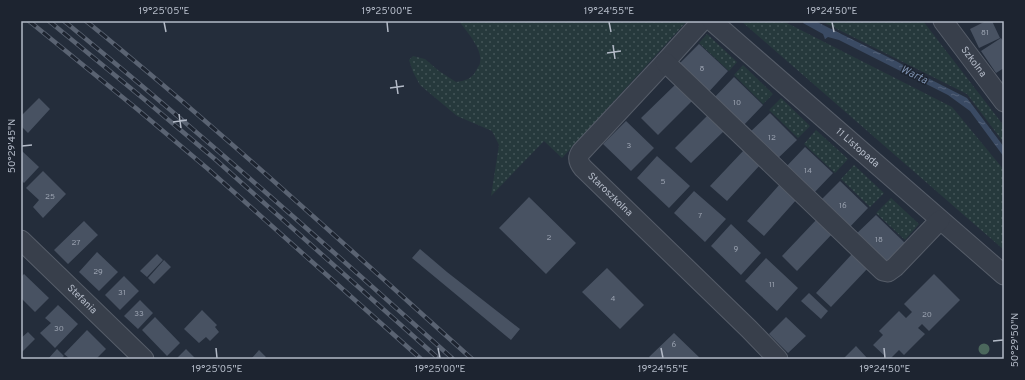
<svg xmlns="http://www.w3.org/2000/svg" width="1025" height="380" viewBox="0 0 1025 380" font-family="Overpass,sans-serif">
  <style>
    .grass { fill: url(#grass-dots) }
    .water { fill: url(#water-ripples) }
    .building { fill: #485262 }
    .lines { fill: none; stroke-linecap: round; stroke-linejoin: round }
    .minor-casing { stroke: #565d69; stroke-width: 21 }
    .minor { stroke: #383f4b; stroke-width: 19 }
    .rail-casing { stroke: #5a6372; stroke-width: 4.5 }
    .rail { stroke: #1d2430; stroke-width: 3; stroke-dasharray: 9; stroke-linecap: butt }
    .tree { fill: #4b675c }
    .ticks { fill: none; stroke: #b3bac7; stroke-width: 1.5 }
    .labels { text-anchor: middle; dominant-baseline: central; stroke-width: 3; stroke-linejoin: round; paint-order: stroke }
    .number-label { font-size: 8px; fill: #98a0ae }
    .street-label { font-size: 10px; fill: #b3bac7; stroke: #1d2430 }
    .water-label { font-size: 11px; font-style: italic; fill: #7c8fad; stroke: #1d2430 }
    .neatline { fill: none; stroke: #b3bac7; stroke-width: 1.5 }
    .ticks-label { font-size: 10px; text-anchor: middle; fill: #b3bac7 }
  </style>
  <defs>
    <pattern id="grass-dots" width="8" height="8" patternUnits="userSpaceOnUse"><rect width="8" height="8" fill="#26393c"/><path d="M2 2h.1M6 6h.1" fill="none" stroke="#435457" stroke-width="1.8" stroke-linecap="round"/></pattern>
    <pattern id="water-ripples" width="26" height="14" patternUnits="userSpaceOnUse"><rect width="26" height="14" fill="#3a4a63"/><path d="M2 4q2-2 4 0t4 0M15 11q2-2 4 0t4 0" fill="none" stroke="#546278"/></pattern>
  </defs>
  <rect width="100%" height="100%" fill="#242d3b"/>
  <path class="grass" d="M 459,21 L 687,21 L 562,158 L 544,141 L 491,196 L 499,145 L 492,131 L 457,116 L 420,85 L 413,72 L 409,60 L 413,56 L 425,59 L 439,71 L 456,82 C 468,80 472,79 478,67 C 479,66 480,64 480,62 C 483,49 466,31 459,21 Z
    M 741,21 L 783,21 L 952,107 L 1004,170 L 1004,250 Z
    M 821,21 L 923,21 L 1004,126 L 1004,143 L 967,94 Z
    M 707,34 L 737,62 L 729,71 L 699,43 Z
    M 743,65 L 773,94 L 763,104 L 734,75 Z
    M 781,98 L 810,126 L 798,138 L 769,110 Z
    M 816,130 L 848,159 L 835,173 L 804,144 Z
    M 854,165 L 884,193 L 870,207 L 841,179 Z
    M 891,198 L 919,224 L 905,240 L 876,213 Z"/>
  <path class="water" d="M 804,21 L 815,21 L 896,61 L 912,70 L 967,98 L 1004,147 L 1004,157 L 970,111 L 948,95 L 839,40 L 828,37 L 825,39 L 823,34 L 803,23 Z"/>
  <path class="building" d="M 986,21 L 992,21 L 1000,38 L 979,48 L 970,29 Z
    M 1001,38 L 1004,42 L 1004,68 L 996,73 L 981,51 Z
    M 699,44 L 728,71 L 705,96 L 676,67 Z
    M 734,77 L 763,105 L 741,128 L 711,101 Z
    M 677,83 L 694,99 L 658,135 L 641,118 Z
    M 39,98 L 50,109 L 28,133 L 21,126 L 21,116 Z
    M 770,113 L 797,140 L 774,162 L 747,135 Z
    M 709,114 L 725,130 L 691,163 L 675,148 Z
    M 626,121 L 654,148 L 631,171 L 603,144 Z
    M 805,147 L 833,173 L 811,196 L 783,170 Z
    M 744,150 L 760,165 L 727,201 L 710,186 Z
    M 21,151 L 22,151 L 39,167 L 24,183 L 21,180 Z
    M 657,156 L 690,186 L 669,208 L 637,178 Z
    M 43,171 L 66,194 L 43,218 L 33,207 L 39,200 L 26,188 Z
    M 840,181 L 868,208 L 846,231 L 818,203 Z
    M 780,184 L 797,199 L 764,236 L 747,221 Z
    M 694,191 L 726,219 L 705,242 L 674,213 Z
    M 529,197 L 576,243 L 546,274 L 499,228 Z
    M 876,215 L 905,243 L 882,266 L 853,237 Z
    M 817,219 L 833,233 L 797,271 L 782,256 Z
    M 84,221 L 98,235 L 68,264 L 54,250 Z
    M 731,224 L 761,253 L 741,275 L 711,246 Z
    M 420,249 L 447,272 L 520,329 L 511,340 L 412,258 Z
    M 97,252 L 118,272 L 99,291 L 79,272 Z
    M 157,254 L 163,260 L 147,277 L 140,271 Z
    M 852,254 L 868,268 L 831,307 L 816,293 Z
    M 766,258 L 798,288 L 777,311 L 745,281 Z
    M 164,260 L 171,267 L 154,284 L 148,278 Z
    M 607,268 L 644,305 L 620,329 L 582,292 Z
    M 24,274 L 49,298 L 35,312 L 21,298 L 21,277 Z
    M 934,274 L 960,300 L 929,331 L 922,324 L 918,328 L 925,334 L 904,355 L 899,350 L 890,359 L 888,359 L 873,345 L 883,335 L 879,331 L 899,311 L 906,318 L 912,312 L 904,304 Z
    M 124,276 L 139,291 L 120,310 L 105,295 Z
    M 809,293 L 828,311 L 821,319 L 801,301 Z
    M 140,300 L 153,313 L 138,329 L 124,316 Z
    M 58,305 L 78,324 L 55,348 L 40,333 L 51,323 L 45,318 Z
    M 202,310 L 217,325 L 215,327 L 219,332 L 210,341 L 206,337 L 199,343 L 184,329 Z
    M 155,317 L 180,343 L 167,356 L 142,330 Z
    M 786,317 L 806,336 L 788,353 L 769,334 Z
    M 87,330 L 106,349 L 96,359 L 70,359 L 64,354 Z
    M 28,332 L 35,339 L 21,353 L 21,338 Z
    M 674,333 L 701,359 L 651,359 L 649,357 Z
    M 856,346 L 868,359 L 845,359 L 844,358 Z
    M 57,349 L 64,356 L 61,359 L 48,359 Z
    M 186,349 L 196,359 L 176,359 Z
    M 259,350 L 266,357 L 264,359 L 251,359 Z"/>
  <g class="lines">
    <defs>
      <g id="minor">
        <path id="s1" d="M 702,21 L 665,62 L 581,152 C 577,158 578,162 583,168 L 749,329 L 778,359"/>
        <path id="s2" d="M 712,21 L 1004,275"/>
        <path id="s3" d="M 943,21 L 1004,102"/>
        <path d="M 665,62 L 883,271 L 888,272 L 895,267 L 940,220"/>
        <path id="s4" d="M 21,240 L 144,359"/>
      </g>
    </defs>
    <use href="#minor" class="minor-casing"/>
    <use href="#minor" class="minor"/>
    <defs>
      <path id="rail" d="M 29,21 L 137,109 L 208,169 L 421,359
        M 49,21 L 145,100 L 216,160 L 439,359
        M 64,21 C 197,130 325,244 453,359
        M 86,21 C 219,129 345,245 472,359"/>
    </defs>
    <use href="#rail" class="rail-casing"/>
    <use href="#rail" class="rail"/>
  </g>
  <circle class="tree" cx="984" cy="349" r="5.5"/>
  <path class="ticks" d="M 164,22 L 166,32M 387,22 L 388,32M 609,22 L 611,32M 832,22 L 834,32M 613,45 L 615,59M 607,53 L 621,51M 396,80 L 398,94M 390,88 L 404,86M 179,114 L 181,128M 173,122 L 187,120M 22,146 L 32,145M 993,341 L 1003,340M 216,348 L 217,358M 438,348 L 440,358M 661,348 L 663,358M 884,348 L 885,358"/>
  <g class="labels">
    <g class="number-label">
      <text x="985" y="33">81</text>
      <text x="702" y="69">8</text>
      <text x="737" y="103">10</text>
      <text x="772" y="138">12</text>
      <text x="629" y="146">3</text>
      <text x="808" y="171">14</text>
      <text x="663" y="182">5</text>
      <text x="50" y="197">25</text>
      <text x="843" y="206">16</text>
      <text x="700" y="216">7</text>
      <text x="549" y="238">2</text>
      <text x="879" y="240">18</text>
      <text x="76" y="243">27</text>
      <text x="736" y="249">9</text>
      <text x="98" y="272">29</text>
      <text x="772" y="285">11</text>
      <text x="122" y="293">31</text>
      <text x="613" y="299">4</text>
      <text x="139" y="314">33</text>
      <text x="927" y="315">20</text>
      <text x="59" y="329">30</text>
      <text x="674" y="345">6</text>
    </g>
    <g class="street-label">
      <text stroke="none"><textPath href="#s3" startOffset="51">Szkolna</textPath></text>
      <text stroke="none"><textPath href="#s2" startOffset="193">11 Listopada</textPath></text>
      <text stroke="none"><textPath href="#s1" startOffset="234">Staroszkolna</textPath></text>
      <text stroke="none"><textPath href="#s4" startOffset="85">Stefania</textPath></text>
    </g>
    <g class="water-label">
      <text transform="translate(914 75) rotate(26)">Warta</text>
    </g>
  </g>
  <rect width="1025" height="380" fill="none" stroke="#1d2430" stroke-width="44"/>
  <rect x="22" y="22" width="981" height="336" class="neatline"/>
  <g class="ticks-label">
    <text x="164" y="14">19°25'05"E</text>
    <text x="387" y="14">19°25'00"E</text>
    <text x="609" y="14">19°24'55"E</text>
    <text x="832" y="14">19°24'50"E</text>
    <text transform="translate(11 146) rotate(-90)" y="4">50°29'45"N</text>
    <text transform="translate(1014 340) rotate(-90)" y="4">50°29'50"N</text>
    <text x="217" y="372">19°25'05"E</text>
    <text x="440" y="372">19°25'00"E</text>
    <text x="663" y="372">19°24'55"E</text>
    <text x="885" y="372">19°24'50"E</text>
  </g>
</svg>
